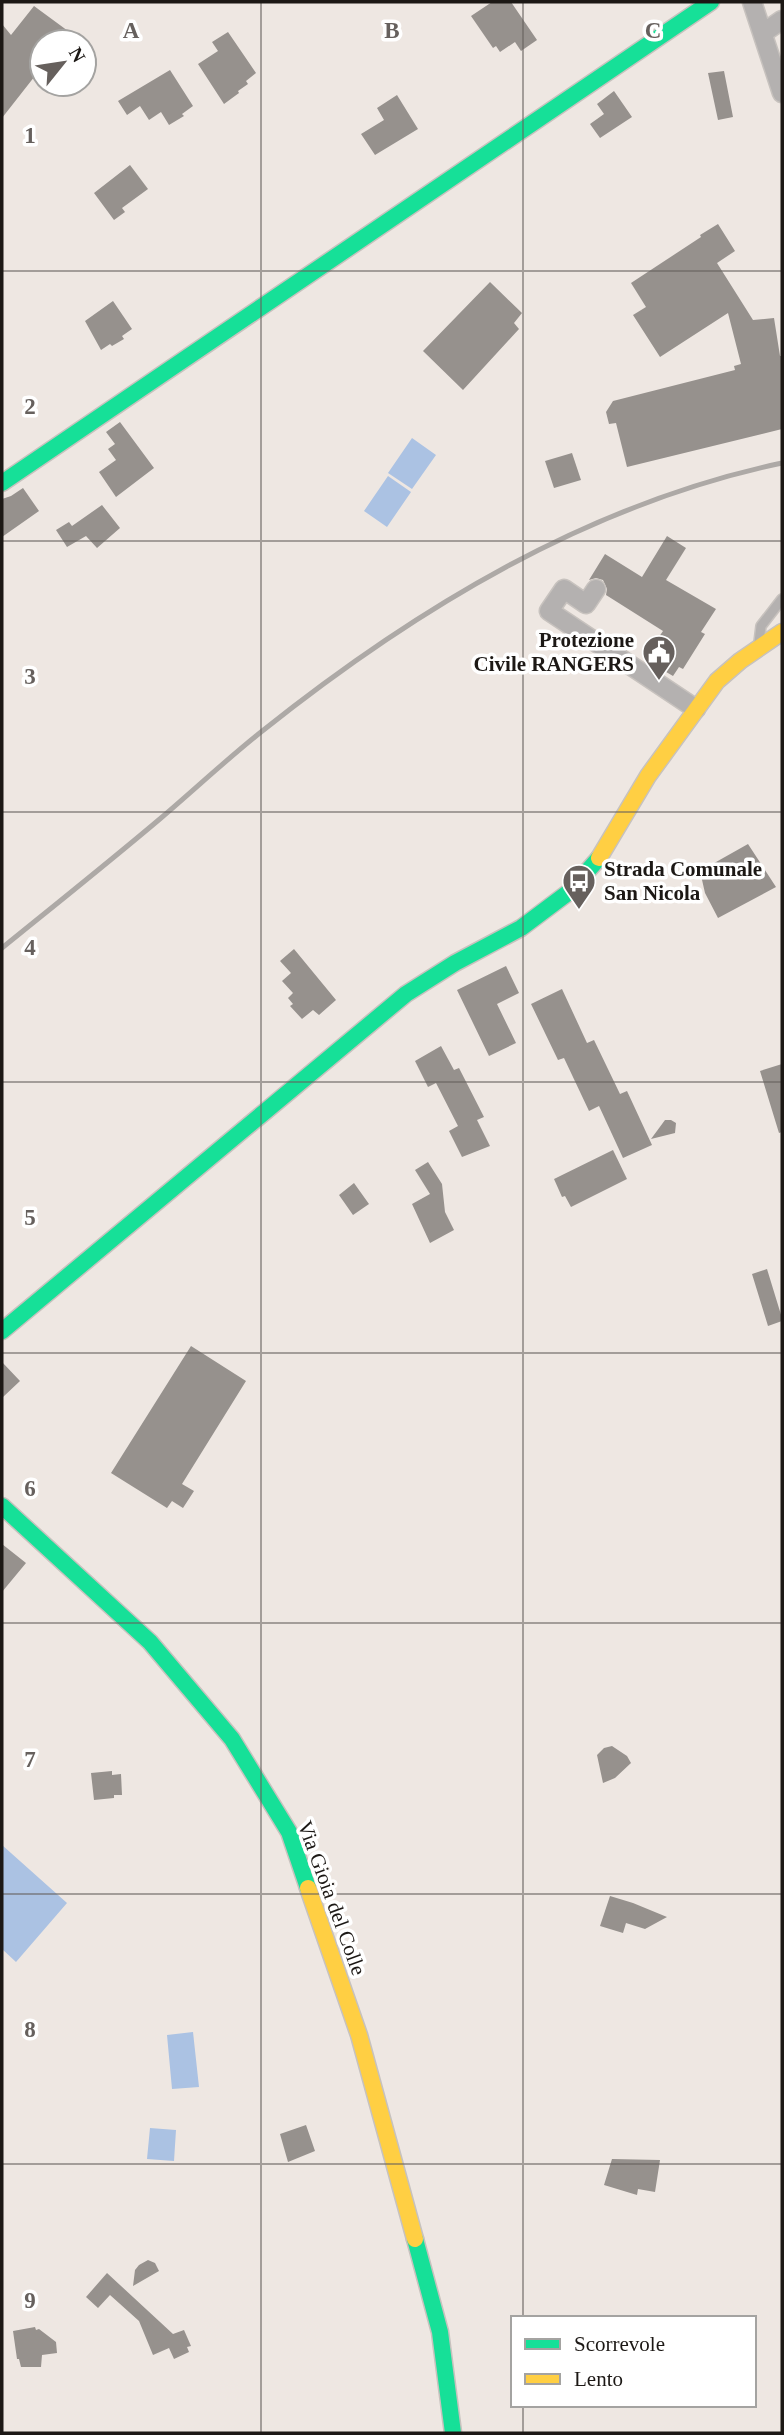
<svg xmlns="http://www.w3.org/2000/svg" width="784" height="2435" viewBox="0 0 784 2435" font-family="Georgia,serif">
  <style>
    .water { fill: #abc2e3 }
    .building { fill: #96918d }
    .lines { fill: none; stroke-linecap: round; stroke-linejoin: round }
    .lane-casing { stroke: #c7c2be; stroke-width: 12 }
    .street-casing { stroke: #c7c2be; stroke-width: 21 }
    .fast-casing { stroke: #c7c2be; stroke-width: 19 }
    .slow-casing { stroke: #c7c2be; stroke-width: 19 }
    .lane { stroke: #b4b1b0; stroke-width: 9 }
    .street { stroke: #b4b1b0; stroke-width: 18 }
    .fast { stroke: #16e098; stroke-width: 16 }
    .slow { stroke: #ffcf43; stroke-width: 16 }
    .rail { stroke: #ada9a6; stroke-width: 5 }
    .grid { fill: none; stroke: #66605d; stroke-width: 2; stroke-opacity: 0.55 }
    .labels { text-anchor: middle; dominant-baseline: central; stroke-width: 7; stroke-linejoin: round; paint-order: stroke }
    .poi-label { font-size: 21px; font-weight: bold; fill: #1c1815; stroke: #fff; text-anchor: end }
    .street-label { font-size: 21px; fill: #1c1815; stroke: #fff }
    .grid-label { font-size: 23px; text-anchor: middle; font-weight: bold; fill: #66605d; stroke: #fff; stroke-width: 7; stroke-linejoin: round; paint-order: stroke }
  </style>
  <rect width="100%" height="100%" fill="#eee7e2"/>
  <path class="water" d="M 412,438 L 436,455 L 412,489 L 388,473 Z
    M 388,476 L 411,492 L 387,527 L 364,511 Z
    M 2,1845 L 67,1903 L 16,1962 L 2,1949 Z
    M 193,2032 L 199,2087 L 172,2089 L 167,2035 Z
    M 150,2128 L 176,2130 L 174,2161 L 147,2159 Z"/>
  <path class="building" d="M 492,2 L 511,2 L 537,40 L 521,51 L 515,42 L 500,52 L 496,46 L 493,48 L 471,16 Z
    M 34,6 L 83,42 L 42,42 L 42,67 L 2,118 L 2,24 L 11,35 Z
    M 228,32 L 256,73 L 246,81 L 248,84 L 238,91 L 239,93 L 224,104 L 198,64 L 218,51 L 212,42 Z
    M 170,70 L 193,106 L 182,114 L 184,116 L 169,125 L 161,112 L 149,120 L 140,106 L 127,115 L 118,101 Z
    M 724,71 L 733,117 L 718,120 L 708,73 Z
    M 614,91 L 632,117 L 600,138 L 590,124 L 604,114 L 597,104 Z
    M 397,95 L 418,129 L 375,155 L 361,134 L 384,120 L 377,108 Z
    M 130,165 L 148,189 L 122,208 L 125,212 L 114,220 L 94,193 Z
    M 718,224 L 735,251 L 717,263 L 753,320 L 774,318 L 780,356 L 782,356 L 782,429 L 627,467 L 616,423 L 609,424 L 606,412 L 613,401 L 735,370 L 734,366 L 741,364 L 728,313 L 660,357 L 633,315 L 646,307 L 631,283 L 701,237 L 700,235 Z
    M 490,282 L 522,313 L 514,323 L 519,329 L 463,390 L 423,351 Z
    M 113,301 L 132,329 L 122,336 L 124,339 L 112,346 L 110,344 L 101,350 L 85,321 Z
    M 120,422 L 154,468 L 116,497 L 99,472 L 116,460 L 108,449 L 115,444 L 106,432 Z
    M 572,453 L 581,480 L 554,488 L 545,461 Z
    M 23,488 L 39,511 L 2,537 L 2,499 L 11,496 Z
    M 102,505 L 120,528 L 97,548 L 86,536 L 67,547 L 56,530 L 69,522 L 72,526 Z
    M 667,536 L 686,548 L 666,580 L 716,609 L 701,632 L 705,634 L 683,669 L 679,667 L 673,676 L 644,659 L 663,631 L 606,595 L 607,589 L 603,580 L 596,578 L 589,580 L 605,554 L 642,577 Z
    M 748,844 L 776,887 L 718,918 L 705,893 L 700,871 Z
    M 294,949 L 336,1000 L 319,1015 L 313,1010 L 302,1019 L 290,1006 L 293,1004 L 288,998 L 293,993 L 282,981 L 291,973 L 280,961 Z
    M 506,966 L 519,993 L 497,1004 L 516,1043 L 489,1056 L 457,990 Z
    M 562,989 L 587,1043 L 594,1040 L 620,1094 L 627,1091 L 652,1145 L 623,1158 L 599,1106 L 589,1111 L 564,1058 L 558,1060 L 531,1004 Z
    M 441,1046 L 454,1070 L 459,1068 L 484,1117 L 477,1120 L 490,1146 L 462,1157 L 449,1131 L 458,1126 L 436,1083 L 428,1087 L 415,1061 Z
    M 782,1064 L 782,1132 L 779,1133 L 760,1071 Z
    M 665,1120 L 671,1120 L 676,1123 L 675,1133 L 651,1139 Z
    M 613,1150 L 627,1179 L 571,1207 L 565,1196 L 562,1197 L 554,1179 Z
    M 428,1162 L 442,1184 L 445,1212 L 454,1230 L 430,1243 L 412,1204 L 430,1194 L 415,1170 Z
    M 354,1183 L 369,1204 L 353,1215 L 339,1195 Z
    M 767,1269 L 782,1318 L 782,1321 L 768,1326 L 752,1274 Z
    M 191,1346 L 246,1381 L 182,1484 L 194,1491 L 183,1508 L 172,1501 L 167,1508 L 111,1473 Z
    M 2,1362 L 20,1381 L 2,1398 Z
    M 2,1544 L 26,1563 L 2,1592 Z
    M 612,1746 L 627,1756 L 631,1763 L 615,1778 L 603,1783 L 597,1755 L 604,1748 Z
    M 112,1771 L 112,1775 L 121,1774 L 122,1795 L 114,1795 L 114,1798 L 94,1800 L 91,1773 Z
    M 610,1896 L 633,1903 L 667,1917 L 645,1929 L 626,1923 L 623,1933 L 600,1926 Z
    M 306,2125 L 315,2151 L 288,2162 L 280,2134 Z
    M 612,2159 L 660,2160 L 655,2192 L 638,2189 L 637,2195 L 604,2185 Z
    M 148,2260 L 155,2263 L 159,2271 L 133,2286 L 135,2270 L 139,2265 Z
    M 107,2273 L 173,2334 L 184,2330 L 191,2346 L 187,2347 L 189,2352 L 174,2359 L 169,2348 L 153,2355 L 139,2321 L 110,2295 L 98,2308 L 86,2297 Z
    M 35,2327 L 36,2330 L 39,2329 L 56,2342 L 57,2353 L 42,2355 L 41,2367 L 21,2367 L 19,2359 L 17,2359 L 13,2331 Z"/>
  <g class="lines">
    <defs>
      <path id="lane" d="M 759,642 L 761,626 L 782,599"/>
      <path id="street" d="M 752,2 L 782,93
        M 763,33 L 782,20
        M 596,589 L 586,604 L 564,589 L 549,611 L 696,709"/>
      <path id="fast" d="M 2,483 L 711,2
        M 2,1331 L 406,994 L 455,963 L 521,928 L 569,892 L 599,858
        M 2,1506 L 150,1642 L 232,1739 L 289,1832 L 308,1888
        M 415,2239 L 440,2332 L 453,2433"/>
      <path id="slow" d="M 599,858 L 648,776 L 717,681 L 740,661 L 782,632
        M 308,1888 L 359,2035 L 415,2239"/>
    </defs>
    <use href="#lane" class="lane-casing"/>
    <use href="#street" class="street-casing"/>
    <use href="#fast" class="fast-casing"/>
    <use href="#slow" class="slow-casing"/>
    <use href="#lane" class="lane"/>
    <use href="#street" class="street"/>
    <use href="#fast" class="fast"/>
    <use href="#slow" class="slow"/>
    <path class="rail" d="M 2,948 C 55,905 109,862 161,818 C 195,789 227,759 261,732 C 415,609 588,504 782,463"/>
  </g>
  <path class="grid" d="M 261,2 L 261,2433M 523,2 L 523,2318M 2,271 L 782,271M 2,541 L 782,541M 2,812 L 782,812M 2,1082 L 782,1082M 2,1353 L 782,1353M 2,1623 L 782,1623M 2,1894 L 782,1894M 2,2164 L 782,2164M 523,2405 L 523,2433"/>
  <defs>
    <symbol id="civic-pin" viewBox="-11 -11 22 30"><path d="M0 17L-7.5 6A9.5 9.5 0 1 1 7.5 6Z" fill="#66605d" stroke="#fff"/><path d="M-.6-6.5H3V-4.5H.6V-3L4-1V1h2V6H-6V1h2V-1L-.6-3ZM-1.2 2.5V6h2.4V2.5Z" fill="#fff"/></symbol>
    <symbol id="bus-pin" viewBox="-11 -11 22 30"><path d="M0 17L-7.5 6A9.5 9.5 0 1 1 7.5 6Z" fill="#66605d" stroke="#fff"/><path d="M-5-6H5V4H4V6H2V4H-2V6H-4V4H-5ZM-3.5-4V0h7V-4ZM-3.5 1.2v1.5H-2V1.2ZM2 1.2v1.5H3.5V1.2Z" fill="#fff"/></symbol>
  </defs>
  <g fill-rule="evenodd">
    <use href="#civic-pin" x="640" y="633" width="38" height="52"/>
    <use href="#bus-pin" x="560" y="862" width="38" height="52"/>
  </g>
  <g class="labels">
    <g class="poi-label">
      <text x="634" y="640">Protezione<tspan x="634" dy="24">Civile RANGERS</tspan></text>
      <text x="604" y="869" text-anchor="start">Strada Comunale<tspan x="604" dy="24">San Nicola</tspan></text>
    </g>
    <g class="street-label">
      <text transform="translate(332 1898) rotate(70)">Via Gioia del Colle</text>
    </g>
  </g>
  <g class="grid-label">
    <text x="131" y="38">A</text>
    <text x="392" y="38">B</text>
    <text x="653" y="38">C</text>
    <text x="30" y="143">1</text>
    <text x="30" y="414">2</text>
    <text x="30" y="684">3</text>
    <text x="30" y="955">4</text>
    <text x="30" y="1225">5</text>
    <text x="30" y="1496">6</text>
    <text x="30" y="1767">7</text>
    <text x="30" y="2037">8</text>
    <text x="30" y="2308">9</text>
  </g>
  <rect width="784" height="2435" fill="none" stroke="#1c1815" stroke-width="7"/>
  <rect x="511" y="2316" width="245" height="91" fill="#ffffff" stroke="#a4a3a1" stroke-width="2"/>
  <rect x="525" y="2339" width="35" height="10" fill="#16e098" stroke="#a4a3a1" stroke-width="2"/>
  <text x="574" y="2351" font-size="21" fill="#1c1815">Scorrevole</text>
  <rect x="525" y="2374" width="35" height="10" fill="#ffcf43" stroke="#a4a3a1" stroke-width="2"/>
  <text x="574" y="2386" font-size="21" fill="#1c1815">Lento</text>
  <g transform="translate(63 63) rotate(60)"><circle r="33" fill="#ffffff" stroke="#a4a3a1" stroke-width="2"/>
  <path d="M0-5L12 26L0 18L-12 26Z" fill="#66605d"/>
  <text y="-10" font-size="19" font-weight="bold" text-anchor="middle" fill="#1c1815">N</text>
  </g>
</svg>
